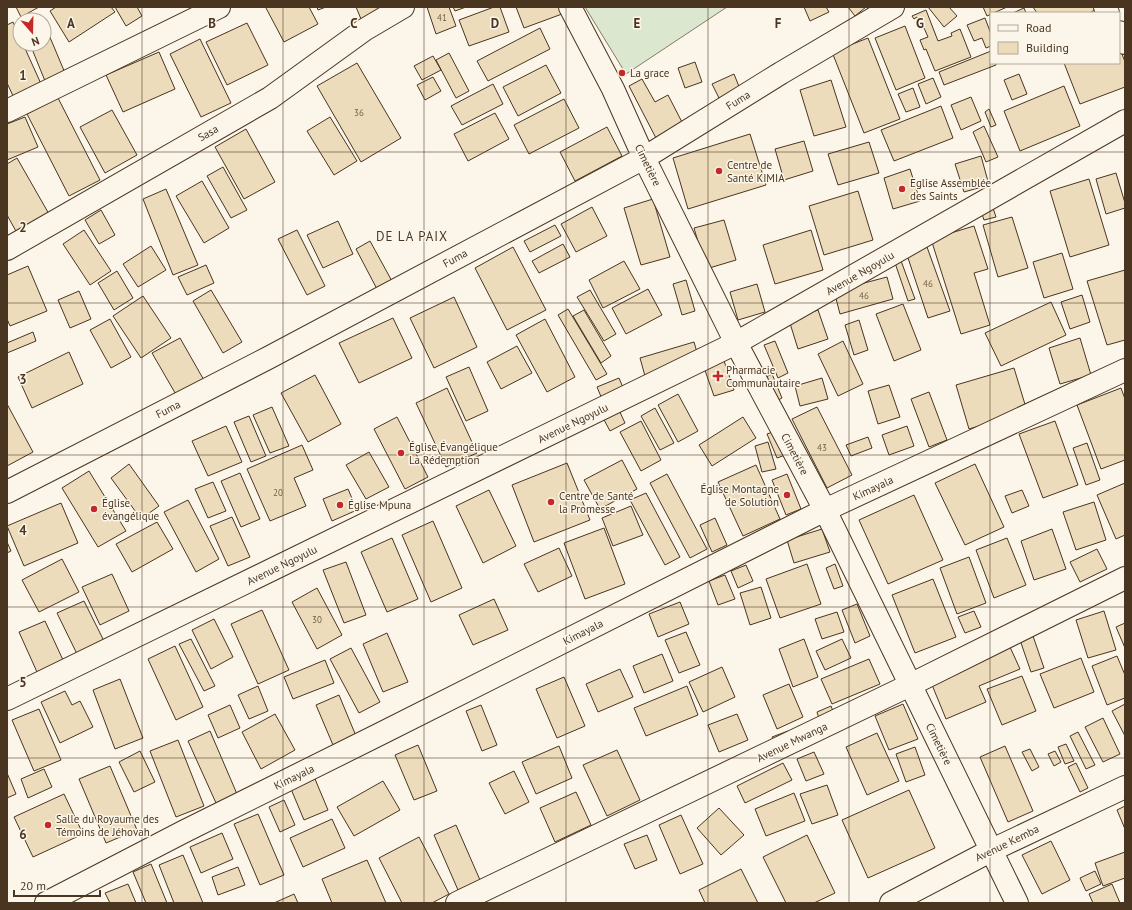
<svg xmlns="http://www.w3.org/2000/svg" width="1132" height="910" viewBox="0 0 1132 910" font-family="'PT Sans',sans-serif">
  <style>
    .pitch { fill: #dce7d0; stroke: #887966 }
    .building { fill: #ecdcbc; stroke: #4a3520 }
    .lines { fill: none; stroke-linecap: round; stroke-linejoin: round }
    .minor-casing { stroke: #4a3520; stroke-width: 24 }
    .minor { stroke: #fbf6e9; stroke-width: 22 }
    .grid { fill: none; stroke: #4a3520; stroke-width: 1; stroke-opacity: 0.55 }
    .poi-dot { fill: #c62828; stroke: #fbf6e9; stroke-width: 1.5 }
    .labels { text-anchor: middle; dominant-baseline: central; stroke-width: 3; stroke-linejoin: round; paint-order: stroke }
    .number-label { font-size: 9px; fill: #725f47 }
    .poi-label { font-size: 11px; fill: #4a3520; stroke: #fbf6e9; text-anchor: start }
    .street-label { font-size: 11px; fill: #4a3520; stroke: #fbf6e9 }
    .quarter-label { font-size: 13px; letter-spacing: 1px; fill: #4a3520; stroke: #fbf6e9 }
    .grid-label { font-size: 13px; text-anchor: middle; font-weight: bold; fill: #4a3520; stroke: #fbf6e9; stroke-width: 3; stroke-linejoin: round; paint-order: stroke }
  </style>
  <rect width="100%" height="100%" fill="#fbf6e9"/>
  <path class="pitch" d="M 585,7 L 727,7 L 626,74 Z"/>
  <path class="building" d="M 16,7 L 39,7 L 21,17 Z
    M 56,7 L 111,7 L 115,12 L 69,42 L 50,11 Z
    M 115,7 L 137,7 L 142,16 L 126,26 Z
    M 267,7 L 309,7 L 318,24 L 284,42 L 266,8 Z
    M 317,7 L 326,7 L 318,10 Z
    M 356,7 L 387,7 L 361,19 Z
    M 427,7 L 449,7 L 456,26 L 436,34 Z
    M 453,7 L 466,7 L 455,11 Z
    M 494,7 L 500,7 L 509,32 L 469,46 L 459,20 Z
    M 516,7 L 560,7 L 562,14 L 524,28 Z
    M 804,7 L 826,7 L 829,12 L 810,21 Z
    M 848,7 L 866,7 L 855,16 Z
    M 928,7 L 949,7 L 957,16 L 944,27 Z
    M 983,7 L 1007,7 L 987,16 Z
    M 1033,7 L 1095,7 L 1096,9 L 1090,13 L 1037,13 Z
    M 1024,8 L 1026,13 L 1013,13 Z
    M 926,10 L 938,41 L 952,36 L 951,33 L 960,29 L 971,57 L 935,71 L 926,49 L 924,50 L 920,40 L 928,37 L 924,28 L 921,29 L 917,17 L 914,19 L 912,16 Z
    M 985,18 L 991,34 L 991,46 L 986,48 L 982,38 L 974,41 L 967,25 Z
    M 13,22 L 20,37 L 20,44 L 23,44 L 42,86 L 14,98 L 7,83 L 7,25 Z
    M 44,23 L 65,73 L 45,81 L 30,44 L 44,44 Z
    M 247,23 L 268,65 L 227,85 L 206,42 Z
    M 905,26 L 925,78 L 896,90 L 875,38 Z
    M 540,28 L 550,49 L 488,81 L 477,61 Z
    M 868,38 L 900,119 L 864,133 L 832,52 Z
    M 200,39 L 231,103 L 201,117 L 170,54 Z
    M 1119,46 L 1125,62 L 1125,87 L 1080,104 L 1064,63 L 1119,63 Z
    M 991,51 L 991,63 L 996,63 L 996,65 L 944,85 L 939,72 Z
    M 159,52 L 175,89 L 123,112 L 106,75 Z
    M 449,53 L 469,91 L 456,98 L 436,60 Z
    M 433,56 L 441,70 L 422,80 L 414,66 Z
    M 695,62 L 702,82 L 685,88 L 678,68 Z
    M 357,63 L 401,138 L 361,162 L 317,86 Z
    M 546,65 L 561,93 L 518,116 L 503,87 Z
    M 734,74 L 740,89 L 719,98 L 712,84 Z
    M 1019,74 L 1027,94 L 1012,100 L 1004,80 Z
    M 433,77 L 441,91 L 425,100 L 417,85 Z
    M 933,78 L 941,97 L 926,104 L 918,84 Z
    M 642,79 L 655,102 L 668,95 L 684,126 L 657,140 L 629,86 Z
    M 831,80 L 846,127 L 814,136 L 800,90 Z
    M 493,84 L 503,104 L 462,125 L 451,106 Z
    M 1064,86 L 1080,126 L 1020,151 L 1004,111 Z
    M 913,88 L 920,107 L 906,112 L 898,94 Z
    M 971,97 L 981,121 L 961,130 L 951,105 Z
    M 58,98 L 100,180 L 69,196 L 27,114 Z
    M 564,99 L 579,128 L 529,154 L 514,125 Z
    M 941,106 L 953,138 L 894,161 L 881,130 Z
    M 989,109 L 996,125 L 991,127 L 985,112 Z
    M 112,110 L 137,155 L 105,173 L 80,127 Z
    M 495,113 L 509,139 L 468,161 L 454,134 Z
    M 25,117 L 38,147 L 7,160 L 7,124 Z
    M 330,117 L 357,161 L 334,175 L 307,131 Z
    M 984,126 L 998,157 L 986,162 L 973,132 Z
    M 607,127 L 622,156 L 575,181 L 560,152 Z
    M 246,129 L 275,182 L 244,199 L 215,147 Z
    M 750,134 L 766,185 L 688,209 L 673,158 Z
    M 804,141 L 813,171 L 784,180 L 775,149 Z
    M 869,142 L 879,173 L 838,185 L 828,154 Z
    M 981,156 L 989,185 L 964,192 L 955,164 Z
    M 17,158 L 49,214 L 17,233 L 7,215 L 7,164 Z
    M 223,167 L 247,210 L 231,218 L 207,176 Z
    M 910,169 L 920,201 L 893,209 L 884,178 Z
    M 1116,173 L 1125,203 L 1125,208 L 1106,214 L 1096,179 Z
    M 1089,179 L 1109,245 L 1070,257 L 1050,191 Z
    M 202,181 L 229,228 L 204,243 L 176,196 Z
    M 166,189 L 198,265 L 173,275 L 143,199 Z
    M 858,191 L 873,240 L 824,255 L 809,206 Z
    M 653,199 L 670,257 L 641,265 L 624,208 Z
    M 992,205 L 996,217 L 984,220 L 980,208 Z
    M 592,207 L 607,236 L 576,252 L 561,224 Z
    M 101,210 L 115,235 L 99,244 L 85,220 Z
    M 1012,217 L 1028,268 L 998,277 L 983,225 Z
    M 724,220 L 736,260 L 706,269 L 694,228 Z
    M 338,221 L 353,254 L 323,268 L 307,235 Z
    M 555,225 L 561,236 L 530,252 L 524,241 Z
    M 974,226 L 988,269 L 974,273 L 990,325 L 961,334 L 931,239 Z
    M 84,230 L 111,271 L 90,285 L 63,244 Z
    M 297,230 L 325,286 L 307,295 L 278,239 Z
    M 811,230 L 823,270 L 775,284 L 763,245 Z
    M 370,241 L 393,283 L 378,291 L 356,249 Z
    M 563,244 L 570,257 L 539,273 L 532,261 Z
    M 151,246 L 166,270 L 138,287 L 123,264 Z
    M 513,247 L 546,310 L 507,330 L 475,268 Z
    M 927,247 L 950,311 L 928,318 L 907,255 Z
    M 1062,253 L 1073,289 L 1044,298 L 1033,262 Z
    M 900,258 L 915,299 L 908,301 L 894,260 Z
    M 624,261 L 640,289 L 603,308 L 589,280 Z
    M 206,265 L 214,283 L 187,295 L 178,277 Z
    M 28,266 L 47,311 L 10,326 L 7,319 L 7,275 Z
    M 1125,270 L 1125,340 L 1107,345 L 1087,281 Z
    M 117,271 L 133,298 L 114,310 L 98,283 Z
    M 887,277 L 893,299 L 840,314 L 834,291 Z
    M 686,280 L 695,311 L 682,315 L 673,284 Z
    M 757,284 L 765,312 L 738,320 L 730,292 Z
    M 648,289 L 662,315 L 626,334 L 612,308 Z
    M 211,290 L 242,342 L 223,353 L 193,301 Z
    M 590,290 L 616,334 L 604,341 L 577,297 Z
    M 79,291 L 91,319 L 70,328 L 58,300 Z
    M 1082,295 L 1090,322 L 1070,329 L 1061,302 Z
    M 143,296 L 171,338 L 141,358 L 113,316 Z
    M 454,297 L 477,347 L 434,368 L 410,318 Z
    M 1051,302 L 1066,335 L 1001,366 L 985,333 Z
    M 903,304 L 921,350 L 894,361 L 876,314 Z
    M 568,309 L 607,374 L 596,380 L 558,315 Z
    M 584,310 L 611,356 L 601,363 L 573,316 Z
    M 818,310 L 828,339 L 798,349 L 789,320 Z
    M 393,318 L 412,358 L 359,383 L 339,343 Z
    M 110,319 L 131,357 L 111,368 L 90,330 Z
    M 545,319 L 575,377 L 547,392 L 516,335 Z
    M 859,320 L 868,350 L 854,355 L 845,325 Z
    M 33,332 L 36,341 L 7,353 L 7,343 Z
    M 180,338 L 205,382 L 178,398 L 152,353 Z
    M 1080,338 L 1091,375 L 1060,384 L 1049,348 Z
    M 775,341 L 788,373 L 778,378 L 764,345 Z
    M 843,341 L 863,384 L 838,396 L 818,354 Z
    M 694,342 L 699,359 L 645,376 L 640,358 Z
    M 517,346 L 532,373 L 501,389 L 487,362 Z
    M 69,352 L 83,384 L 32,408 L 18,377 Z
    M 722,355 L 734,390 L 714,396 L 702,362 Z
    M 469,367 L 488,411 L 466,421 L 446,377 Z
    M 1014,368 L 1027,411 L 969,429 L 956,385 Z
    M 772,374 L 782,398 L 773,403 L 762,379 Z
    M 315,375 L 341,424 L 308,442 L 281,393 Z
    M 619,378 L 624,390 L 602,399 L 597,387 Z
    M 822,378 L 828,399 L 800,406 L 795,386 Z
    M 889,385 L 900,417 L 878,424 L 868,391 Z
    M 447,388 L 477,453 L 446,467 L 416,403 Z
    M 1121,388 L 1125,399 L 1125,460 L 1101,469 L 1077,405 Z
    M 929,392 L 947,440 L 929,447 L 911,399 Z
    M 678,394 L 698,431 L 678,442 L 658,405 Z
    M 7,404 L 33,452 L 7,466 Z
    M 272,407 L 289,446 L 270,453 L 253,415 Z
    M 817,407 L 852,475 L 827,488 L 792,419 Z
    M 618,408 L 625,423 L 610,431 L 602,416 Z
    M 655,408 L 674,443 L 660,450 L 641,416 Z
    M 249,416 L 266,456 L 251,462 L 234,422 Z
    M 397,417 L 428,477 L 405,489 L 374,429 Z
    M 743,417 L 756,438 L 712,466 L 699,445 Z
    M 641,421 L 661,460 L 641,471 L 620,432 Z
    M 1055,421 L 1078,485 L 1043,498 L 1019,434 Z
    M 226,426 L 242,462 L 208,476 L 192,441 Z
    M 907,426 L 914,446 L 889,455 L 882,435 Z
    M 778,430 L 788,454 L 777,458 L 767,434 Z
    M 868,437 L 872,448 L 851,456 L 846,445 Z
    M 768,442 L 776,469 L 762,472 L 755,446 Z
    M 1087,443 L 1100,480 L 1086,485 L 1073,448 Z
    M 302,445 L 313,470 L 294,478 L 306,506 L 270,521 L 247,469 Z
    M 369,452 L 389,487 L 366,499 L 346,465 Z
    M 622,460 L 637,489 L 600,509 L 584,480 Z
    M 567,463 L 590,520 L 534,542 L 512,485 Z
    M 129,464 L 159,506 L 141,519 L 111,478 Z
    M 975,464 L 1004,527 L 965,545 L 935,483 Z
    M 756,465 L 780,519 L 743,536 L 718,482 Z
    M 89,471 L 126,531 L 98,547 L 62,488 Z
    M 240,473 L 260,519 L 241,527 L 221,481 Z
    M 667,474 L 707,549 L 690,558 L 650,483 Z
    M 787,474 L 801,509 L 786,515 L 772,480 Z
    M 213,482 L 226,511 L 208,518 L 195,489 Z
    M 1125,483 L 1125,535 L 1116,539 L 1097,495 Z
    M 348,489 L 357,510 L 332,521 L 323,499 Z
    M 489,490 L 516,546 L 483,563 L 456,506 Z
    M 1022,490 L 1029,506 L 1012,513 L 1005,496 Z
    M 646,493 L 680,557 L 665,565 L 630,500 Z
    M 914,495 L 943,560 L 888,584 L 859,520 Z
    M 188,500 L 219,559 L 196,572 L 164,512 Z
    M 1094,502 L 1106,540 L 1076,550 L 1063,512 Z
    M 61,503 L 78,543 L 24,566 L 7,526 Z
    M 631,506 L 643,535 L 613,546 L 602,518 Z
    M 232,517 L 250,557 L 228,566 L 210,526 Z
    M 715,518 L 727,545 L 712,552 L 700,525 Z
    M 433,521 L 462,588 L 431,602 L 402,535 Z
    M 157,522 L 173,549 L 132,572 L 116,544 Z
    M 604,528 L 625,584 L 585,599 L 564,543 Z
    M 822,529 L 830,552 L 794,563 L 787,540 Z
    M 1052,529 L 1066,569 L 1034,580 L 1021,541 Z
    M 392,538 L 418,599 L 387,612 L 361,552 Z
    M 1007,538 L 1026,585 L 994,598 L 976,550 Z
    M 7,542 L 11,551 L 7,553 Z
    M 559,548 L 572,576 L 538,592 L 524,564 Z
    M 1097,549 L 1107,569 L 1080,582 L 1070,562 Z
    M 969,557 L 986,603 L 957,614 L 940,568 Z
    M 62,559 L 79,592 L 39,612 L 22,580 Z
    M 346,562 L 366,615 L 344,623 L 323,570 Z
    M 807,564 L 821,604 L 780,618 L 766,579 Z
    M 835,564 L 843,586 L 834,589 L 826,568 Z
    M 746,565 L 753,581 L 738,588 L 731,571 Z
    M 112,574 L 129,611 L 100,625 L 82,587 Z
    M 725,575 L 735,599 L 718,605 L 709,581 Z
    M 933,579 L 956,637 L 915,653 L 892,595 Z
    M 761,587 L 771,618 L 750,625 L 740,593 Z
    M 317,588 L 342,635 L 317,649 L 292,602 Z
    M 494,599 L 508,630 L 473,645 L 459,615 Z
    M 84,601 L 104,641 L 77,654 L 57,613 Z
    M 680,602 L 689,624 L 658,637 L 649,614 Z
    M 857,604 L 870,636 L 855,643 L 842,610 Z
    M 262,610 L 289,670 L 258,684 L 231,624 Z
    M 974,611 L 981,627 L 965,633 L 958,617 Z
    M 1104,611 L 1116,650 L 1088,658 L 1076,620 Z
    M 837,612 L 844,632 L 822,639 L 815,619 Z
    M 214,619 L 233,657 L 211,669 L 192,630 Z
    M 45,621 L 63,660 L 37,672 L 19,632 Z
    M 1125,623 L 1125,648 L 1116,627 Z
    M 686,632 L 700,665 L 679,673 L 665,640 Z
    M 387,633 L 408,682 L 383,692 L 363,644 Z
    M 1033,636 L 1044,668 L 1031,672 L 1020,640 Z
    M 191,639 L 215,686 L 204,691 L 179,644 Z
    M 804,639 L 818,677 L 793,687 L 779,649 Z
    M 842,639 L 851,658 L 825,670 L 816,651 Z
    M 175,646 L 203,707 L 176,720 L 148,659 Z
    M 1010,647 L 1020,669 L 979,686 L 986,702 L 946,719 L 930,680 Z
    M 351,648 L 380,702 L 359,713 L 330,659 Z
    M 662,654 L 673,681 L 644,693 L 633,666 Z
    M 1117,656 L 1125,675 L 1125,698 L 1107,705 L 1092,666 Z
    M 1081,658 L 1094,692 L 1054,708 L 1040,674 Z
    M 869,659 L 880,684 L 832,704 L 821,679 Z
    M 325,660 L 334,683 L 293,699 L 284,677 Z
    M 722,667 L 735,697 L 703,712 L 689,682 Z
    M 620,669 L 633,697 L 598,712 L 586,684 Z
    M 1022,676 L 1036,711 L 1002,725 L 987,689 Z
    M 564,677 L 585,726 L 557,738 L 536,689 Z
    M 120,679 L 143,738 L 115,749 L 93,690 Z
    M 789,684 L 803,717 L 777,729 L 763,695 Z
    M 258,686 L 268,711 L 249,719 L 238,695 Z
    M 687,686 L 698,715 L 646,736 L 634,708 Z
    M 65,691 L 72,705 L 80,701 L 93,727 L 60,743 L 41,702 Z
    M 339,695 L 356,736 L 333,745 L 316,705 Z
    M 903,704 L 918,739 L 889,750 L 875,716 Z
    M 1125,704 L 1125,736 L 1112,711 Z
    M 230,705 L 240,728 L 218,738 L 208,715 Z
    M 481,705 L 497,745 L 482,751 L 466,711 Z
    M 831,706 L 835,716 L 820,722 L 817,712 Z
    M 39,709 L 61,760 L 34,771 L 12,720 Z
    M 275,714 L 295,750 L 261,769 L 242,732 Z
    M 737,714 L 748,740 L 719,752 L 708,725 Z
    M 1103,718 L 1120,754 L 1103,762 L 1085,727 Z
    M 210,731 L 237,794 L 216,803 L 188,741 Z
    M 788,731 L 790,736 L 774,742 L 772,737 Z
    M 1078,732 L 1095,765 L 1086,769 L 1070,736 Z
    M 877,733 L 899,781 L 867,795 L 846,747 Z
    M 178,740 L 204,806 L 176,817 L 150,751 Z
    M 1066,744 L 1074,761 L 1065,764 L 1058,747 Z
    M 418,745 L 437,791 L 414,800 L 395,755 Z
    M 559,746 L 572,778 L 536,794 L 522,762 Z
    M 1005,746 L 1033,811 L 1008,822 L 980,757 Z
    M 915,747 L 925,775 L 906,782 L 896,754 Z
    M 1030,749 L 1039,767 L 1032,771 L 1022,752 Z
    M 617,750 L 640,800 L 607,816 L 583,765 Z
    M 140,751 L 155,782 L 134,792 L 119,762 Z
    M 1055,751 L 1061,762 L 1054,766 L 1048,754 Z
    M 814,752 L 824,774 L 806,781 L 797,759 Z
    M 783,763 L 792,780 L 745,803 L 737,786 Z
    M 1076,763 L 1088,788 L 1080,792 L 1068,767 Z
    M 110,766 L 137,830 L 106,843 L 79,779 Z
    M 44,769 L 52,787 L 28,798 L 21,779 Z
    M 514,771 L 529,802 L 505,814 L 489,783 Z
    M 7,773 L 16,794 L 7,798 Z
    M 315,779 L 328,810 L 304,820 L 291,789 Z
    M 383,781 L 400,810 L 354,836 L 337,807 Z
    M 827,785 L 838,815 L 812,824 L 800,794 Z
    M 909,790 L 935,848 L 868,878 L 842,820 Z
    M 576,792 L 591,825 L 555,842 L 540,808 Z
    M 794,793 L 805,821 L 766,836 L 755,809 Z
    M 64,794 L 83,834 L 33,857 L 14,817 Z
    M 284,800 L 295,825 L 280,832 L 269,807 Z
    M 1125,806 L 1125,829 L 1117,810 Z
    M 719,808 L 744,835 L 721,855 L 697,828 Z
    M 258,814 L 284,875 L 260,885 L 234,824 Z
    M 681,815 L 703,864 L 680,874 L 659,825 Z
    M 332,819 L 345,848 L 303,867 L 290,838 Z
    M 456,825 L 480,880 L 458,890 L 434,835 Z
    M 222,833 L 233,859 L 201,873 L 190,847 Z
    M 647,835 L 657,860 L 635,869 L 624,844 Z
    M 807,835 L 835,893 L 814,903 L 786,903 L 763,857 Z
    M 419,837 L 449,894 L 432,903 L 402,903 L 379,858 Z
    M 1051,841 L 1070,880 L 1042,894 L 1022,855 Z
    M 1125,852 L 1125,878 L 1103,886 L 1095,863 Z
    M 183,855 L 203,903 L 174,903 L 159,865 Z
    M 367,860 L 386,903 L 332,903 L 322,879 Z
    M 151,864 L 167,903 L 146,903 L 133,872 Z
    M 238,867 L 245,885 L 218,895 L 212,877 Z
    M 741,869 L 758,903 L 705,903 L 699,890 Z
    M 1095,871 L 1101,884 L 1086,891 L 1080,878 Z
    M 128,884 L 136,903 L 110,903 L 105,893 Z
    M 1112,884 L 1120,903 L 1093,903 L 1089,894 Z
    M 294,894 L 298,903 L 274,903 Z"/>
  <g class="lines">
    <defs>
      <path id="minor" d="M 570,7 L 613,89 L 644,158 L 736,343 L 825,510 L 1017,903
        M 1105,7 L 1108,13
        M 1119,32 L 1125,43
        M 7,111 L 219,7
        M 7,249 L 270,98 L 364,30 L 403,7
        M 7,492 L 268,358 L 644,158 L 781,73 L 893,7
        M 7,699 L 736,343 L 1125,121
        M 46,903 L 185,831 L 380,734 L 825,510 L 1125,370
        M 457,903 L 910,685 L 1125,578
        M 891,903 L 992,850 L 1125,787"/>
    </defs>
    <use href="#minor" class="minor-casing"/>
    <use href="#minor" class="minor"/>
  </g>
  <path class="grid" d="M 142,7 L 142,903M 283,7 L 283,903M 424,7 L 424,903M 566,7 L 566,903M 708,7 L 708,903M 849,7 L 849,903M 990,7 L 990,903M 7,152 L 1125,152M 7,303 L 1125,303M 7,455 L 1125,455M 7,607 L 1125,607M 7,758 L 1125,758"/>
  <g class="poi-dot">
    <circle cx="622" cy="73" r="4"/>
    <circle cx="719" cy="171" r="4"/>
    <circle cx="902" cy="189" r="4"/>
    <path d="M716 370h4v4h4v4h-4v4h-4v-4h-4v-4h4z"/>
    <circle cx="401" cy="453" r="4"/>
    <circle cx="787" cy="495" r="4"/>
    <circle cx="551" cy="502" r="4"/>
    <circle cx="340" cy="505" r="4"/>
    <circle cx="94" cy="509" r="4"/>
    <circle cx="48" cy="825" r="4"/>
  </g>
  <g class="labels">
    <g class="number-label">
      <text x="442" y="17">41</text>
      <text x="359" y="112">36</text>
      <text x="928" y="283">46</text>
      <text x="864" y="295">46</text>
      <text x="822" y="447">43</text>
      <text x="278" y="492">20</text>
      <text x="317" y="619">30</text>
    </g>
    <g class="poi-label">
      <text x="630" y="73">La grace</text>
      <text x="727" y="165">Centre de<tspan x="727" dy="13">Santé KIMIA</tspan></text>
      <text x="910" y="183">Eglise Assemblée<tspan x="910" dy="13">des Saints</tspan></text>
      <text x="726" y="370">Pharmacie<tspan x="726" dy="13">Communautaire</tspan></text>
      <text x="409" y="447">Église Évangélique<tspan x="409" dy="13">La Rédemption</tspan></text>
      <text x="779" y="489" text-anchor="end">Église Montagne<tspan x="779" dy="13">de Solution</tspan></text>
      <text x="559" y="496">Centre de Santé<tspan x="559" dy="13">la Promesse</tspan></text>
      <text x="102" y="503">Église<tspan x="102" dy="13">évangélique</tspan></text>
      <text x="348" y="505">Église Mpuna</text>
      <text x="56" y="819">Salle du Royaume des<tspan x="56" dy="13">Témoins de Jéhovah</tspan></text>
    </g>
    <g class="street-label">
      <text transform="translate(738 100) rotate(-32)">Fuma</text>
      <text transform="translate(208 133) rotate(-30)">Sasa</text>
      <text transform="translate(648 165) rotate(64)">Cimetière</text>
      <text transform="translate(455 258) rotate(-28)">Fuma</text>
      <text transform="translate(860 273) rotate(-30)">Avenue Ngoyulu</text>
      <text transform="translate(168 409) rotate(-27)">Fuma</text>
      <text transform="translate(573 423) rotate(-26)">Avenue Ngoyulu</text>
      <text transform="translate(795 454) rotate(62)">Cimetière</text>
      <text transform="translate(873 488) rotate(-25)">Kimayala</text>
      <text transform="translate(282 565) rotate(-26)">Avenue Ngoyulu</text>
      <text transform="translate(583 632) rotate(-27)">Kimayala</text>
      <text transform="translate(792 742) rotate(-26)">Avenue Mwanga</text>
      <text transform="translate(939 744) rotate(64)">Cimetière</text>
      <text transform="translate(294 777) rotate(-26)">Kimayala</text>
      <text transform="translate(1007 843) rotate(-26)">Avenue Kemba</text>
    </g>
    <g class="quarter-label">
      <text x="412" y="236">DE LA PAIX</text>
    </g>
  </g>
  <g class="grid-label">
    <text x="71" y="28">A</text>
    <text x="212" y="28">B</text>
    <text x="354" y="28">C</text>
    <text x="495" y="28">D</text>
    <text x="637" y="28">E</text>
    <text x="778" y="28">F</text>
    <text x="920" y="28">G</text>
    <text x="23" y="80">1</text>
    <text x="23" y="232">2</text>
    <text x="23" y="384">3</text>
    <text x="23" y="535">4</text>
    <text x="23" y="687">5</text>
    <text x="23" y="839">6</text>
  </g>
  <rect width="1132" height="910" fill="none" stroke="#4a3520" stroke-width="16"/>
  <rect x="990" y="12" width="130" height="52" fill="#fbf6e9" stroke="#b4a999"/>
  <rect x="998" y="25" width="20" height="6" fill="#fbf6e9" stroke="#b4a999"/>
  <text x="1026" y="32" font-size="12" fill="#4a3520">Road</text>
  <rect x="998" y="42" width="20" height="12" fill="#ecdcbc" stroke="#b4a999"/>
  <text x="1026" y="52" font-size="12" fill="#4a3520">Building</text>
  <g transform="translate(32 32) rotate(160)"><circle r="19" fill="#fbf6e9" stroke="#b4a999"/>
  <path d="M0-3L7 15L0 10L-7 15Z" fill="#c62828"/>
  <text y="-6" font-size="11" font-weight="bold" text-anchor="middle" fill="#4a3520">N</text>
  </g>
  <path d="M14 890v6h86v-6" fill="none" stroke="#4a3520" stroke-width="2"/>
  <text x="20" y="890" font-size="12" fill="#4a3520" stroke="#fbf6e9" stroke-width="3" paint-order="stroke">20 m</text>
</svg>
